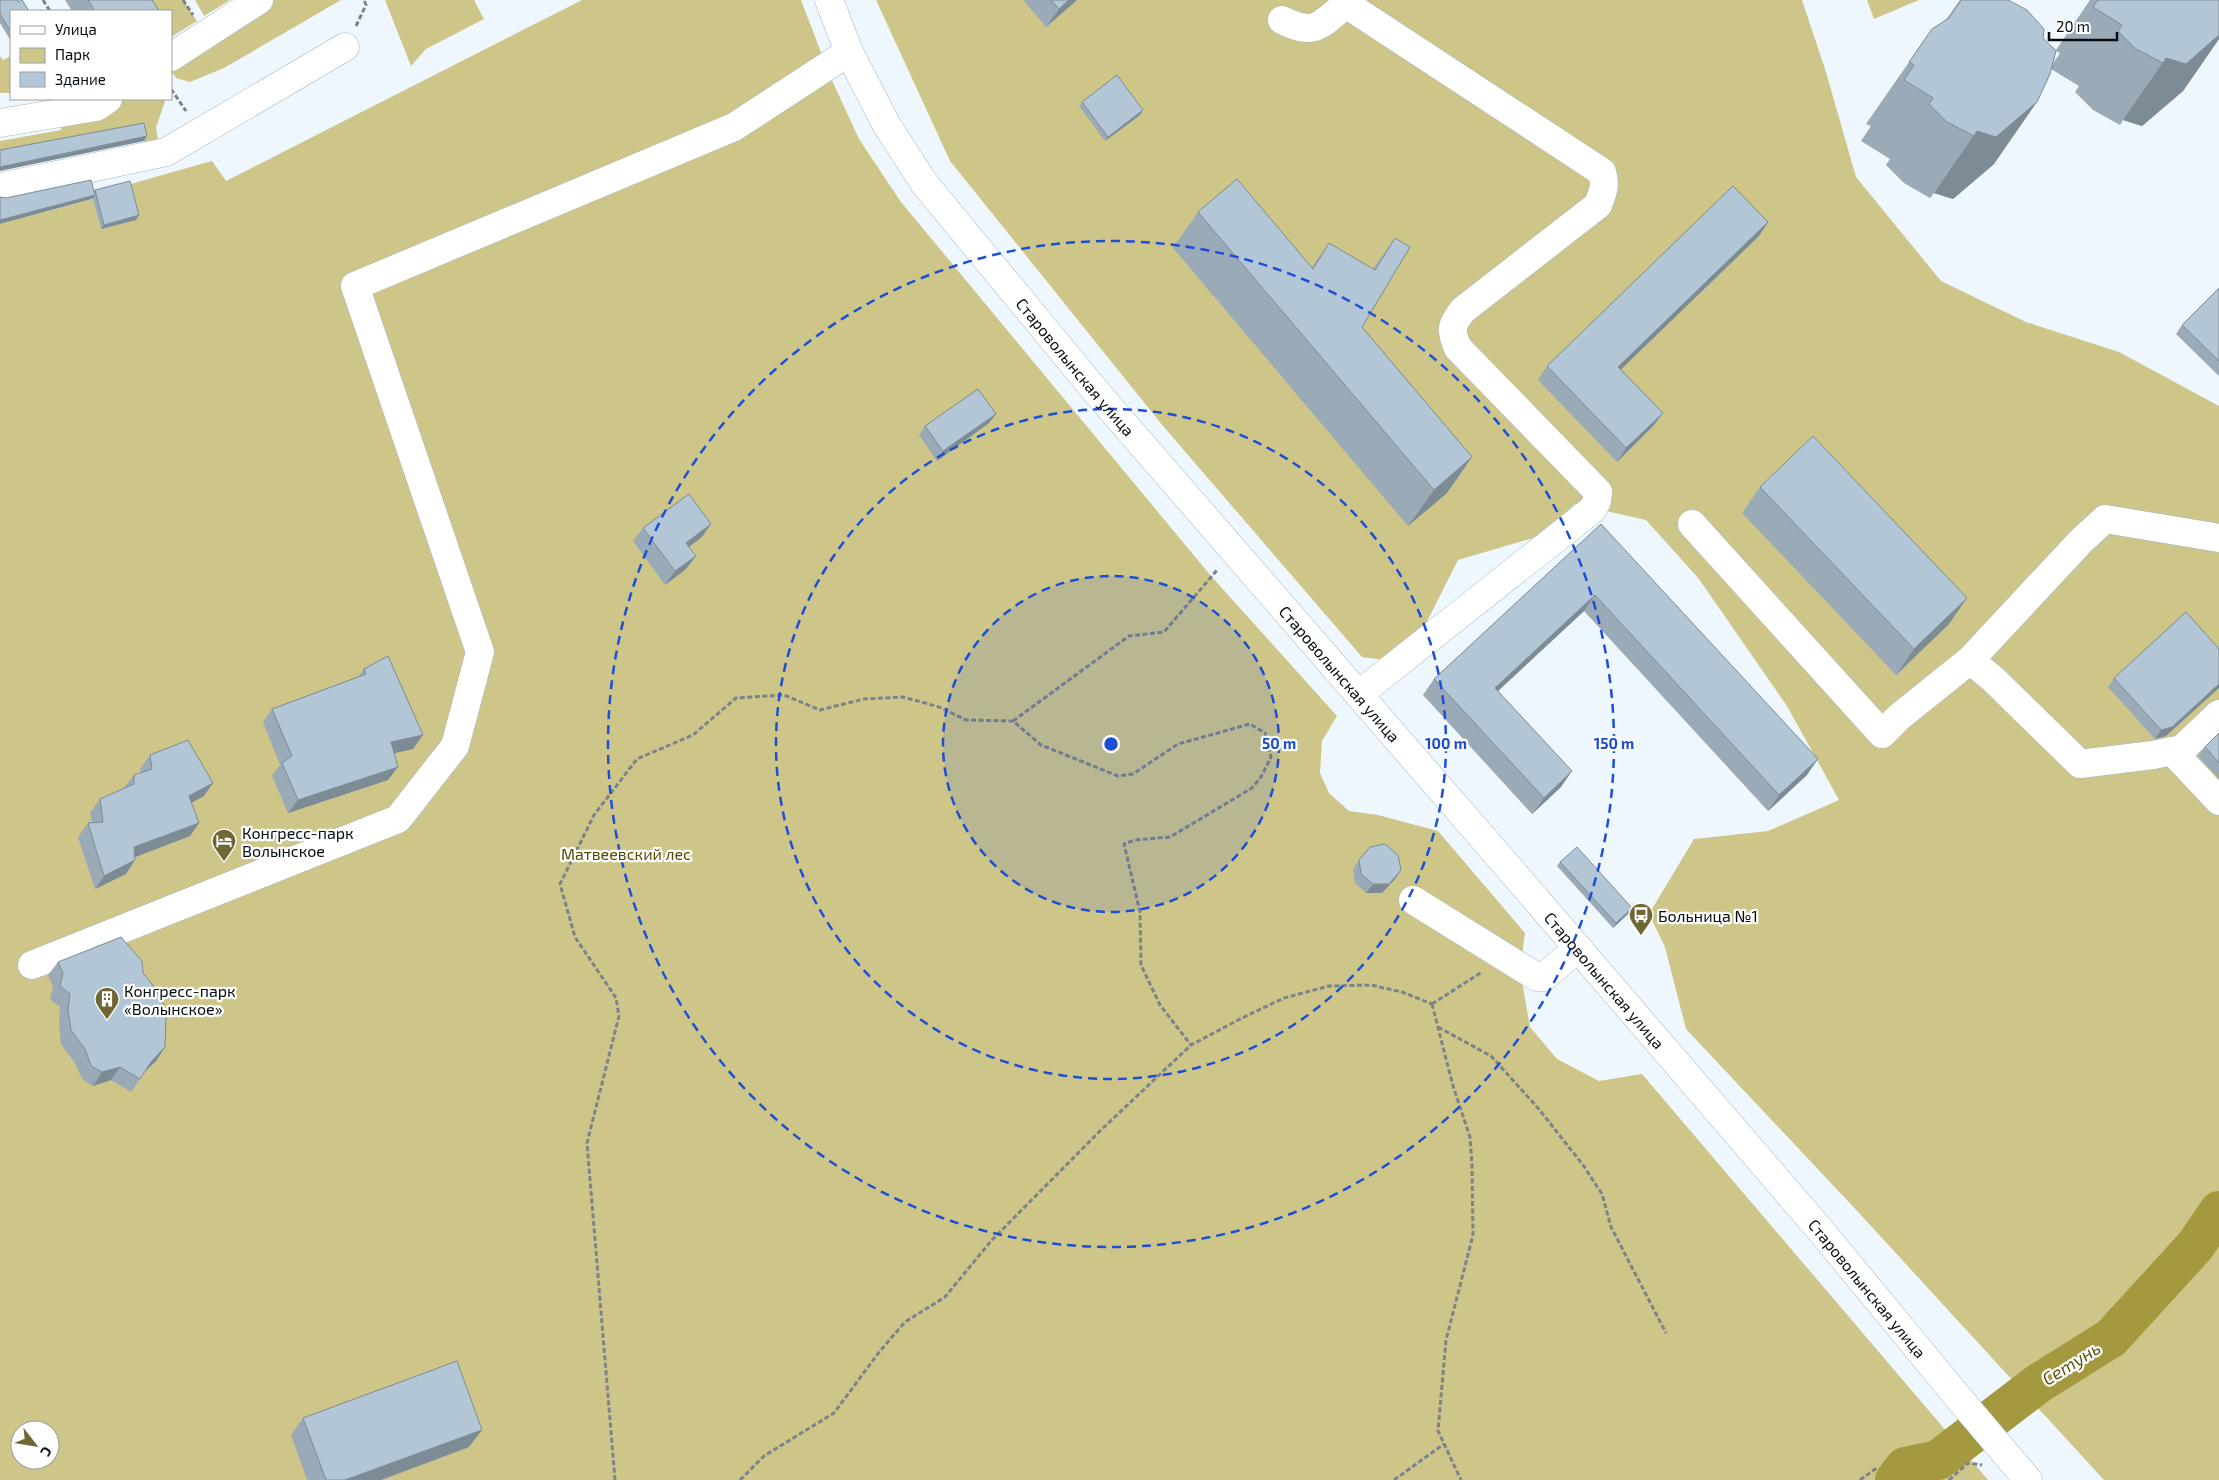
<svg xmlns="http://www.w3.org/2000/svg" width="2219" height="1480" viewBox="0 0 2219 1480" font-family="'Exo 2',sans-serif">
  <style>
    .green { fill: #cec689; fill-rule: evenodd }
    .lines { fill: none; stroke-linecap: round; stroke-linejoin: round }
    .river { stroke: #a5993f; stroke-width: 40 }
    .minor-casing { stroke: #a4b8c6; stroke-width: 29 }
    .path { stroke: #7c8389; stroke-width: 3; stroke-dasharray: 5 2.5; stroke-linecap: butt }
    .minor { stroke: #fff; stroke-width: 28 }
    .wall { fill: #9aaab7; fill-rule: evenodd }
    .shaded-wall { fill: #7d8b95 }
    .building { fill: #b3c6d5; stroke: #7d8b95 }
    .ring { fill: none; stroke: #1d4ed8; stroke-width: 2.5; stroke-dasharray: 9 6 }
    .labels { text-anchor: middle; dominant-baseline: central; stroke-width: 4.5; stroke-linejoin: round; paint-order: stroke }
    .street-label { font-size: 16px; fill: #060d12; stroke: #fff }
    .poi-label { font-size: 16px; fill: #060d12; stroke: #fff; text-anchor: start }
    .park-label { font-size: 16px; fill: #544b01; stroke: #fff }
    .water-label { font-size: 18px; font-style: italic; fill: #5f5713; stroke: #fff }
    .centre { fill: #1d4ed8; stroke: #fff; stroke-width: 2.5 }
    .ring-label { font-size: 15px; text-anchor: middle; font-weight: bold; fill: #1d4ed8; stroke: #fff; stroke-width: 4.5; stroke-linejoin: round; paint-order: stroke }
  </style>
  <rect width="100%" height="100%" fill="#eff7fe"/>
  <path class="green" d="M 128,0 L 183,0 L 197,21 L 171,37 L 171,11 L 135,11 Z
    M 195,0 L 230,0 L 204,16 Z
    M 270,0 L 341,0 L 224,68 L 190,82 L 176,78 L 171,71 L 171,67 Z
    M 385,0 L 474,0 L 484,19 L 426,49 L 411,66 Z
    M 582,0 L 801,0 L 830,76 L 859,139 L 901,202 L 1211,576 L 1337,716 L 1322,741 L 1320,773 L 1329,793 L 1349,811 L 1378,815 L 1438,831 L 1525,933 L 1520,970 L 1530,1027 L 1557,1059 L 1599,1081 L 1642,1074 L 1988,1480 L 0,1480 L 0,224 L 93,199 L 101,229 L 136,220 L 127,185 L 212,161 L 226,181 ZM 20,1430 L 50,1430 L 50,1460 L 20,1460 Z
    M 876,0 L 1802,0 L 1826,72 L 1856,177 L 1941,281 L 2026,322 L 2119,352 L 2219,406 L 2219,1480 L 2104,1480 L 1860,1214 L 1686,1029 L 1665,947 L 1649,914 L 1694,839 L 1768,831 L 1839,800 L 1787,706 L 1699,579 L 1646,520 L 1575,504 L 1540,536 L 1458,560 L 1406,663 L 1362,657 L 1163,426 L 950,161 Z
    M 1867,0 L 1919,0 L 1874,19 Z
    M 0,56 L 3,60 L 11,56 L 11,93 L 0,93 Z
    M 108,99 L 166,99 L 156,127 L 159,145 L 145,148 L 141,128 L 0,154 L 0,141 L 61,130 L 63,113 Z"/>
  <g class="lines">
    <path class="river" d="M 1895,1480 L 1905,1467 L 1938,1460 L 2039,1383 L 2111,1338 L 2195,1246 L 2219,1211"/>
    <defs>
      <g id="minor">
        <path id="s1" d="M 829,0 L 849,52 L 886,124 L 924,183 L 1098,394 L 1515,875 L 1821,1231 L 1957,1396 L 2028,1480"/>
        <path d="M 1344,0 L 1346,4 L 1602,172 C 1606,185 1603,192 1598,205 L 1463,310 C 1451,325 1450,330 1458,348 L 1598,492 L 1597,501 L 1593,509 L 1359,694"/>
        <path d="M 1282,20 C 1315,37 1320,25 1346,4"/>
        <path d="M 171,57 L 259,0"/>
        <path d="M 0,123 L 96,107 L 108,99"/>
        <path d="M 0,187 L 166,152 L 345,47"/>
        <path d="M 1692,524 L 1882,734 L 1899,717 L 1970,660 L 1993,679 L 2080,764 L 2153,755 L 2182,749 L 2219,714"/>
        <path d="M 1970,660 L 2081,541 L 2105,519 L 2219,538"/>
        <path d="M 2172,751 L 2219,801"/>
        <path d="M 1413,900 L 1537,977 L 1544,977 L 1578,948"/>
        <path d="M 32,965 L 398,819 L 455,746 L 480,652 L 355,286 L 734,127 L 849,52"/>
      </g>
    </defs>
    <use href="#minor" class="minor-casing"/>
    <path class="path" d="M 43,0 L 50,11
      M 183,0 L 193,15
      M 356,26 L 366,5 L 364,0
      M 171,89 L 186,111
      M 1013,721 L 1129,636 L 1164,632 L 1218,569
      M 1432,1004 L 1453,1086 L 1470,1137 L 1472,1165 L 1473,1235 L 1446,1340 L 1438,1431 L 1461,1480
      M 1432,1004 L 1482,972
      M 1438,1027 L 1491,1056 L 1538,1108 L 1583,1165 L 1602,1194 L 1611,1227 L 1666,1333
      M 615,1480 L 587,1143 L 619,1016 L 616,998 L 575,937 L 560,884 L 594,815 L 637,759 L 693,735 L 736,698 L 784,695 L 820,710 L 864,699 L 903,697 L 939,707 L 966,720 L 1013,721 L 1041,745 L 1118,776 L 1133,774 L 1178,744 L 1250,724 L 1265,733 L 1271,757 L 1261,777 L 1252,788 L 1170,837 L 1135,840 L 1124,844 L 1140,912 L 1141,965 L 1160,1005 L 1191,1045
      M 740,1480 L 764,1456 L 834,1413 L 880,1351 L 905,1322 L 945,1297 L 991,1241 L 1101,1130 L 1191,1045 L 1242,1018 L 1284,998 L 1329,986 L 1371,985 L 1402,992 L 1432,1004
      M 1394,1480 L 1444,1444
      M 1860,1480 L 1878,1467
      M 1949,1480 L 1968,1463 L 1982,1465"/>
    <use href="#minor" class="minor"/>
  </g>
  <path class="wall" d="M 0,0 L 18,2 L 11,11 L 11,41 L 0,23 Z
    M 65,0 L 152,0 L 159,11 L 72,11 Z
    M 1023,0 L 1077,0 L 1046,27 Z
    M 1960,0 L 2008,0 L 2043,38 L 2056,50 L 2090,0 L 2219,0 L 2219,39 L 2183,91 L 2142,126 L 2123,120 L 2120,125 L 2093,110 L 2075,92 L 2079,86 L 2051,69 L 1994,164 L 1953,199 L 1934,193 L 1930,198 L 1904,183 L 1886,165 L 1890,159 L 1861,141 L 1871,126 L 1866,124 L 1932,29 L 1946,20 ZM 2056,51 L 2060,53 L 2052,65 Z
    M 1082,102 L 1143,110 L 1140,115 L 1105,141 L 1079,106 Z
    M 95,190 L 136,220 L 101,229 L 93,199 L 92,199 L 6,198 L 94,191 Z
    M 1198,212 L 1312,267 L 1329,243 L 1373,269 L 1395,238 L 1362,327 L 1447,493 L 1408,526 L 1173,248 Z
    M 1768,222 L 1759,236 L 1621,369 L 1663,413 L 1653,426 L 1617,462 L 1538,380 L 1547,366 Z
    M 2219,288 L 2219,376 L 2176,334 L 2182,325 Z
    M 996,414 L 989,423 L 937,461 L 919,435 L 925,426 Z
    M 1760,487 L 1949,624 L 1896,675 L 1742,513 Z
    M 1601,524 L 1807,775 L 1768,811 L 1584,611 L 1498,691 L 1561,787 L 1532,814 L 1423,695 L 1434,679 Z
    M 643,528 L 702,537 L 689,547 L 686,569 L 665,585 L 633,541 Z
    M 2186,612 L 2166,736 L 2155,739 L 2108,687 L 2114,678 Z
    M 364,669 L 413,749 L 394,753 L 398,767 L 388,780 L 288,813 L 272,776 L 280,765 L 263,722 L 272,709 L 358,677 Z
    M 2219,733 L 2219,779 L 2198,756 L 2205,747 Z
    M 150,755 L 204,796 L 191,803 L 199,823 L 190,836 L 135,857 L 135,860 L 126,874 L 95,889 L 78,837 L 88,823 L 92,823 L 90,813 L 100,799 L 124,788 L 134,775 L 141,773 L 140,769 Z
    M 1359,860 L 1401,870 L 1395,879 L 1382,893 L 1366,893 L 1355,883 L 1353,869 Z
    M 1560,862 L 1632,908 L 1629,913 L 1613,928 L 1557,866 Z
    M 58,962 L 143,973 L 165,1047 L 156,1061 L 145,1072 L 131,1092 L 111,1080 L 93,1086 L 82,1079 L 75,1063 L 61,1044 L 59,1024 L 60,1007 L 50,999 L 53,987 L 48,975 Z
    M 303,1418 L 469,1447 L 381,1480 L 307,1480 L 291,1435 Z"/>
  <path class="shaded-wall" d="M 1069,0 L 1077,0 L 1046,27 L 1059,9 Z
    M 2219,35 L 2219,39 L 2183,91 L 2142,126 L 2123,120 L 2166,58 Z
    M 2037,102 L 1994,164 L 1953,199 L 1934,193 L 1977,131 Z
    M 1143,110 L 1140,115 L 1105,141 L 1108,137 Z
    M 147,136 L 144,141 L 0,171 L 0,167 Z
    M 95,195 L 92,199 L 0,224 L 0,220 Z
    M 139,215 L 136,220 L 101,229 L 104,225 Z
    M 1768,222 L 1759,236 L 1609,381 L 1618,367 Z
    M 1663,413 L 1653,426 L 1617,462 L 1626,448 Z
    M 996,414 L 989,423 L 937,461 L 943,451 Z
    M 1472,457 L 1447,493 L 1408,526 L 1434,490 Z
    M 711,524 L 702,537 L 677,556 L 686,543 Z
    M 696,556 L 686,569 L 665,585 L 675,571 Z
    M 1595,595 L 1584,611 L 1484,704 L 1495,688 Z
    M 1967,598 L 1949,624 L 1896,675 L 1914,649 Z
    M 2219,684 L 2219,688 L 2166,736 L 2155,739 L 2161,730 Z
    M 423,735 L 413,749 L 382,756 L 391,742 Z
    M 1818,759 L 1807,775 L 1768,811 L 1779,795 Z
    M 398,767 L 388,780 L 288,813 L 298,800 Z
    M 1572,771 L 1561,787 L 1532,814 L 1544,798 Z
    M 213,783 L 204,796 L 179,809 L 189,796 Z
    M 199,823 L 190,836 L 125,861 L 134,847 Z
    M 135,860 L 126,874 L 95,889 L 104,876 Z
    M 1401,870 L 1395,879 L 1382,893 L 1366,893 L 1373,884 Z
    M 1632,908 L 1629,913 L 1613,928 L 1616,923 Z
    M 165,1047 L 156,1061 L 141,1075 L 151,1062 Z
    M 120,1067 L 111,1080 L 93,1086 L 102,1072 Z
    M 482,1430 L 469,1447 L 381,1480 L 345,1480 Z"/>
  <path class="building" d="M 0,0 L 18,0 L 18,2 L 22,0 L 29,11 L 11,11 L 11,32 L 0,14 Z
    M 88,0 L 152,0 L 159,11 L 95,11 Z
    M 1051,0 L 1069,0 L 1059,9 Z
    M 1961,0 L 2008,0 L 2027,10 L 2044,29 L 2043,38 L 2056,51 L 2050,74 L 2037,102 L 1996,137 L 1977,131 L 1974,136 L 1947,122 L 1929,104 L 1933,98 L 1904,80 L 1914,65 L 1909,62 L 1932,29 L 1949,18 Z
    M 2098,0 L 2219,0 L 2219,35 L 2186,64 L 2166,58 L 2163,63 L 2136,49 L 2118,31 L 2122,25 L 2093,7 Z
    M 1117,75 L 1143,110 L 1108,137 L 1082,102 Z
    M 144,123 L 147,136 L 0,167 L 0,150 Z
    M 1237,179 L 1313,269 L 1329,243 L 1375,270 L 1395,238 L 1410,247 L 1362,327 L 1472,457 L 1434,490 L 1198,212 Z
    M 91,180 L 95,195 L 0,220 L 0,197 L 6,198 Z
    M 130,181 L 139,215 L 104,225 L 95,190 Z
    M 1733,186 L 1768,222 L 1618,367 L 1663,413 L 1626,448 L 1547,366 Z
    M 2219,288 L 2219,361 L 2182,325 Z
    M 978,389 L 996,414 L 943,451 L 925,426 Z
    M 1813,436 L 1967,598 L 1914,649 L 1760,487 Z
    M 689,494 L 711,524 L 686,543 L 696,556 L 675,571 L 643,528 Z
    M 1601,524 L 1818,759 L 1779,795 L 1595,595 L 1495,688 L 1572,771 L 1544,798 L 1434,679 Z
    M 2186,612 L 2219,649 L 2219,684 L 2172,727 L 2161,730 L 2114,678 Z
    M 388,656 L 423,735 L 391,742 L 398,767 L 298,800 L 282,763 L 292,756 L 272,709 L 366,674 L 364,669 Z
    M 2219,733 L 2219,763 L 2205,747 Z
    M 188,740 L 213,783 L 189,796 L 199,823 L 134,847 L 135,860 L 104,876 L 88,823 L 103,822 L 100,799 L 134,784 L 134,775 L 152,769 L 150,755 Z
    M 1385,844 L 1398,855 L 1401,870 L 1389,884 L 1373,884 L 1361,874 L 1359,860 L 1370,847 Z
    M 1577,847 L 1632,908 L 1616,923 L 1560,862 Z
    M 121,937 L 142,961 L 143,973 L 155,988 L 163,1003 L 166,1018 L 165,1047 L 151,1062 L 140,1079 L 120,1067 L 102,1072 L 91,1066 L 85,1049 L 71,1030 L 68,1010 L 70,994 L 60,986 L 63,973 L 58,962 Z
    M 457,1361 L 482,1430 L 345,1480 L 326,1480 L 303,1418 Z"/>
  <circle cx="1111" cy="744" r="168" fill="#1d4ed8" fill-opacity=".12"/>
  <g class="ring">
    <circle cx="1111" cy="744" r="168"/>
    <circle cx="1111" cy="744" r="335"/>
    <circle cx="1111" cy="744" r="503"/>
  </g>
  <defs>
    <symbol id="hotel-pin" viewBox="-11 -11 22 30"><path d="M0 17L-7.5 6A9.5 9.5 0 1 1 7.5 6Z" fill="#6f6834" stroke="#fff"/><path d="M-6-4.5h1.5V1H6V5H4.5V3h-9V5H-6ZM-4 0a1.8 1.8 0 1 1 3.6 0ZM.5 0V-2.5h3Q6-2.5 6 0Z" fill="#fff"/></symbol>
    <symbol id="bus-pin" viewBox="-11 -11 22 30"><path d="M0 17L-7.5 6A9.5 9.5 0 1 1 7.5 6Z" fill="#6f6834" stroke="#fff"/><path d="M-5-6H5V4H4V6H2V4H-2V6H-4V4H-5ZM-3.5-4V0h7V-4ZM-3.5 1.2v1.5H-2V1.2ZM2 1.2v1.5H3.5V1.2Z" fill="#fff"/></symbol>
    <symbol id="building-pin" viewBox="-11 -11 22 30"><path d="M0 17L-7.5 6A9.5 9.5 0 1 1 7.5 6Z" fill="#6f6834" stroke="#fff"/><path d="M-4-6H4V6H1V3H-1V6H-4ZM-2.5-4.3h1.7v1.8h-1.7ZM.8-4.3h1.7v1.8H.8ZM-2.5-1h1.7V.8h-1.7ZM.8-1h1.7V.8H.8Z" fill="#fff"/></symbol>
  </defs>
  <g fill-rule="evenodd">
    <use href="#hotel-pin" x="210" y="827" width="28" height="38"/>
    <use href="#bus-pin" x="1627" y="901" width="28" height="38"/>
    <use href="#building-pin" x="93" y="985" width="28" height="38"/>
  </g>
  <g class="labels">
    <g class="street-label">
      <text stroke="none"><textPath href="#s1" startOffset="445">Староволынская улица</textPath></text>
      <text stroke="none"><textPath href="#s1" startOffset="850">Староволынская улица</textPath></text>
      <text stroke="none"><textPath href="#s1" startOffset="1255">Староволынская улица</textPath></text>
      <text stroke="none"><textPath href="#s1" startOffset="1660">Староволынская улица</textPath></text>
    </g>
    <g class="poi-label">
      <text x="242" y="832">Конгресс-парк<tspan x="242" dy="18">Волынское</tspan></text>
      <text x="1658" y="915">Больница №1</text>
      <text x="124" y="990">Конгресс-парк<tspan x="124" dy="18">«Волынское»</tspan></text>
    </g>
    <g class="park-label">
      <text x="626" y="853">Матвеевский лес</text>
    </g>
    <g class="water-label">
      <text transform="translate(2071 1363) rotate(-32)">Сетунь</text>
    </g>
  </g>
  <circle cx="1111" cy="744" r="8" class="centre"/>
  <g class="ring-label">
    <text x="1279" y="749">50 m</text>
    <text x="1446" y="749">100 m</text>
    <text x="1614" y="749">150 m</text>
  </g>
  <rect x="10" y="10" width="162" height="90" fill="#ffffff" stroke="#9b9ea0"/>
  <rect x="20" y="26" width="25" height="8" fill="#ffffff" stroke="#9b9ea0"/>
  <text x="55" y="35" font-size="15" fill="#060d12">Улица</text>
  <rect x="20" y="48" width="25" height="15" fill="#cec689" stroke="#9b9ea0"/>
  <text x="55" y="60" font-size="15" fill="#060d12">Парк</text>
  <rect x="20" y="72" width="25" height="15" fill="#b3c6d5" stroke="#9b9ea0"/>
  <text x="55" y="85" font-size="15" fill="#060d12">Здание</text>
  <g transform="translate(35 1445) rotate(121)"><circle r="24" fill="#ffffff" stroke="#9b9ea0"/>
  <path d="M0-4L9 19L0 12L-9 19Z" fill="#6f6834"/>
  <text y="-8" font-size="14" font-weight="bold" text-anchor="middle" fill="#060d12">С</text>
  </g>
  <path d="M2049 32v8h68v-8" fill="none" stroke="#060d12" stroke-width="2.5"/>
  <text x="2056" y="32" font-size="15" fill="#060d12" stroke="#ffffff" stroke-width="4" paint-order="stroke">20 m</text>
</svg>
